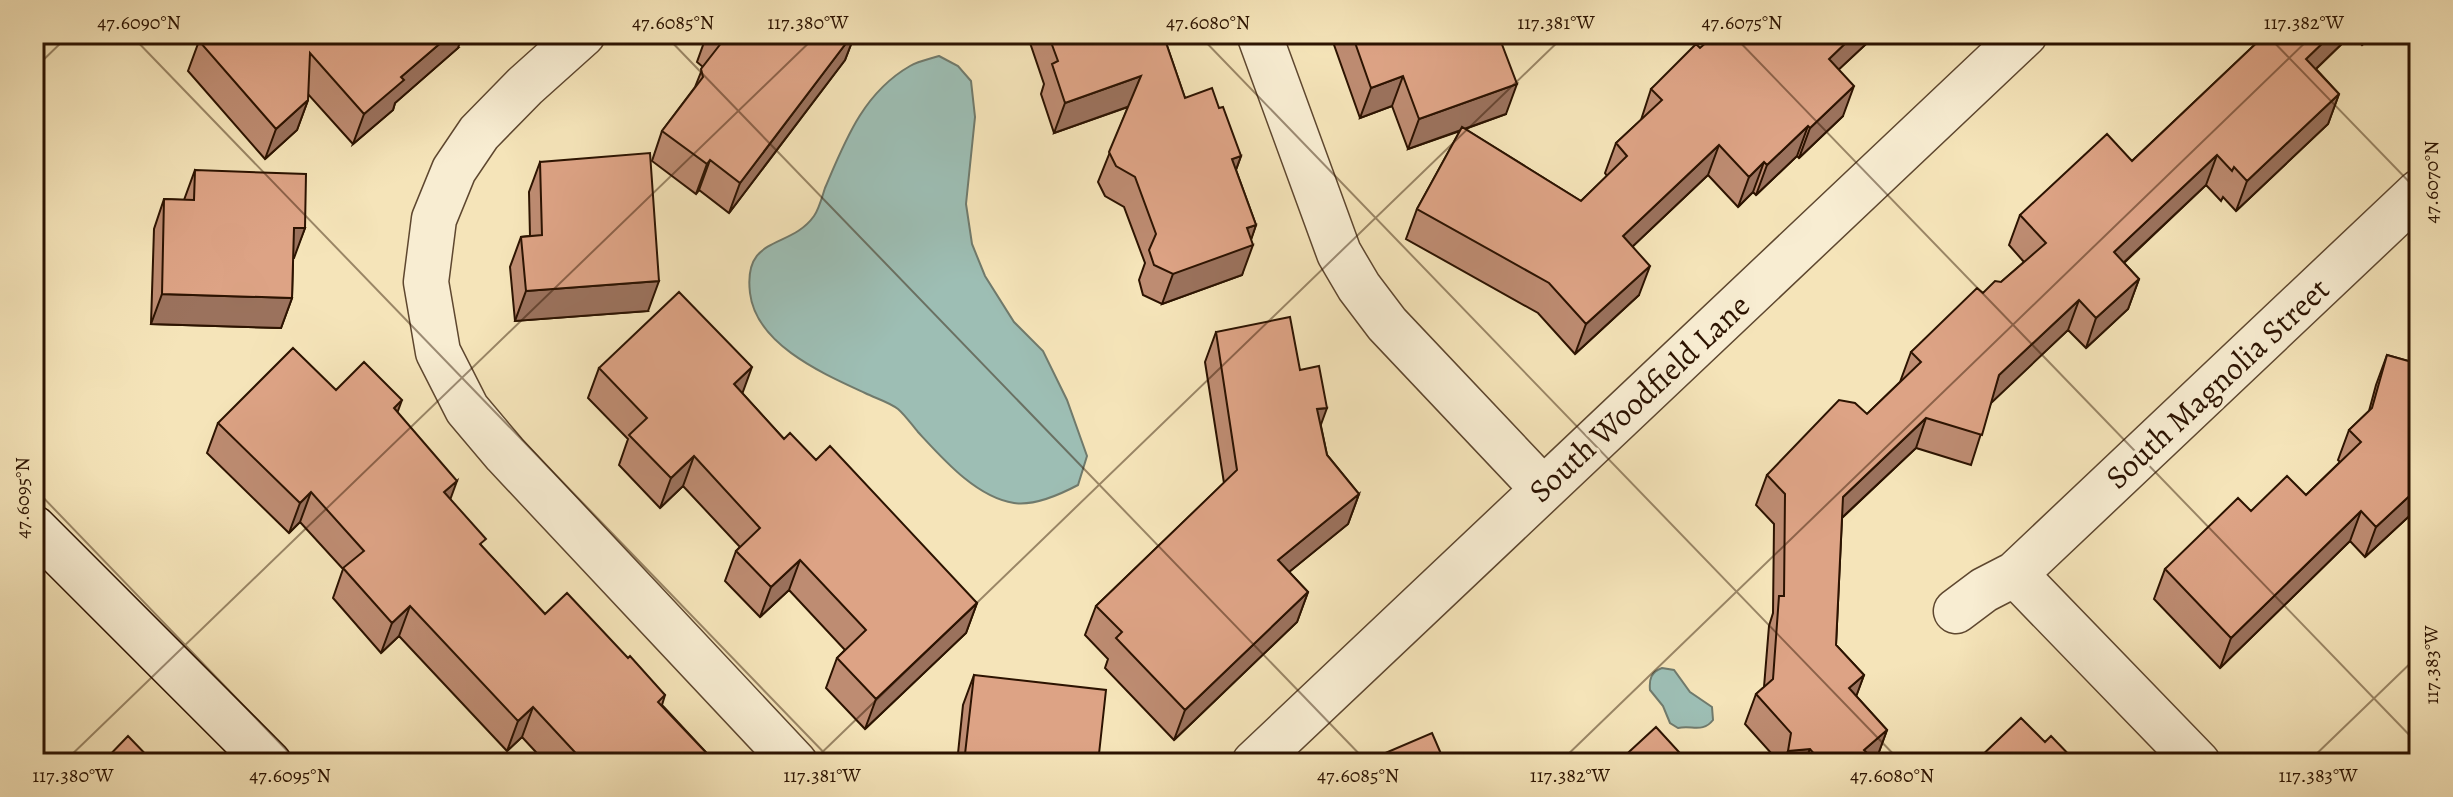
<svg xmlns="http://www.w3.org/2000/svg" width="2453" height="797" viewBox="0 0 2453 797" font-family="Alegreya,serif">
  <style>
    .water { fill: #9dbeb4; stroke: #707a6c; stroke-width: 2 }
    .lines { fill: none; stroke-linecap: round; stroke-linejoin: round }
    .street-casing { stroke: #5e472f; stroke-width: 47 }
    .secondary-casing { stroke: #2c1301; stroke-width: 47 }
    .street { stroke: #f8edd2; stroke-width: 44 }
    .secondary { stroke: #f8edd2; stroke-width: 44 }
    .wall { fill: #be8c72; stroke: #2c1301; stroke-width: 2 }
    .shaded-wall { fill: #9b725d; stroke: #2c1301; stroke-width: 2 }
    .building { fill: #dda385; stroke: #2c1301; stroke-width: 2 }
    .ticks { fill: none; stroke: #2c1301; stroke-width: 2; stroke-opacity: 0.45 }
    .labels { text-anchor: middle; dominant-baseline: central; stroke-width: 7; stroke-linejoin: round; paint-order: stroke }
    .street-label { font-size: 32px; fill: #2c1301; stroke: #f8edd2 }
    .neatline { fill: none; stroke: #2c1301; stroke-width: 3 }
    .ticks-label { font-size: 20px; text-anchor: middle; fill: #2c1301 }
  </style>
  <rect width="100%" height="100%" fill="#f5e4b9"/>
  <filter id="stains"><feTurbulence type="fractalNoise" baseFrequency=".0025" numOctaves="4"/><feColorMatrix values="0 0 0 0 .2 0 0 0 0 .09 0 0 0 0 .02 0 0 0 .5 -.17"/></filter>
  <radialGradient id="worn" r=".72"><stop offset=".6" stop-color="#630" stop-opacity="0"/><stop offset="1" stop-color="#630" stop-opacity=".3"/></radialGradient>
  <path class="water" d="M 939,56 L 958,66 L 971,81 L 975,117 L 966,204 L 972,244 L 985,276 L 1014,322 L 1043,351 L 1067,400 L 1087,456 L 1078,485 C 1061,494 1034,506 1014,503 C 976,497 943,459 918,432 C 912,425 905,415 898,409 C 889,402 875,398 865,393 C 824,374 756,345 750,293 C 743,234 790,250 814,216 C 819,209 822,197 825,188 C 845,141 863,93 910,66 C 919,61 930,59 939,56 Z
    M 1662,668 L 1674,670 L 1690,692 L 1712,707 L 1713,720 C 1703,733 1692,725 1678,728 L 1670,723 L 1663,706 L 1650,690 C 1649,679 1651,672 1662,668 Z"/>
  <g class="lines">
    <defs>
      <path id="street" d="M 583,34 L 525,86 L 479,133 L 454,170 L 434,219 L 426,282 L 438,352 L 467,409 L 505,454 L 795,763
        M 1259,34 L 1339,253 L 1359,287 L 1387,324 L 1543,489
        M 2015,574 L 2198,763
        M 1956,611 L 1984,590 L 2015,574 L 2419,192
        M 1254,763 L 2025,34"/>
      <path id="secondary" d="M 34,528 L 269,763"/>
    </defs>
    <use href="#street" class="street-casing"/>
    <use href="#secondary" class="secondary-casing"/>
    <use href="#street" class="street"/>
    <use href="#secondary" class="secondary"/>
  </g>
  <path class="wall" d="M 707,34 L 855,34 L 845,60 L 729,213 L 699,190 L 696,194 L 652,161 L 662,131 L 695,87 L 703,67 L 697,62 Z
    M 1027,34 L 1163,34 L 1185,98 L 1219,108 L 1241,156 L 1236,170 L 1256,225 L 1251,239 L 1242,275 L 1162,304 L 1143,295 L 1139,280 L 1145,263 L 1124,207 L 1105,196 L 1098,182 L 1128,107 L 1054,133 L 1041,94 L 1044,84 Z
    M 1336,34 L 1498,34 L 1506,114 L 1465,129 L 1581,201 L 1607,176 L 1605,173 L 1616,143 L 1641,120 L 1651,89 L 1700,48 L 1866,44 L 1839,69 L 1843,116 L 1799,158 L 1797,156 L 1756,195 L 1753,192 L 1738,207 L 1708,175 L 1633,246 L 1639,295 L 1575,354 L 1538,313 L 1406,239 L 1417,209 L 1460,131 L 1408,149 L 1392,106 L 1360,118 L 1333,42 Z
    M 2266,34 L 2352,34 L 2316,69 L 2339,94 L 2328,124 L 2236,211 L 2223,197 L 2221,201 L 2206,185 L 2124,263 L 2139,279 L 2128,309 L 2086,348 L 2068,330 L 1991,402 L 1971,465 L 1916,448 L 1842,518 L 1836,645 L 1864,675 L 1856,696 L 1887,730 L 1876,760 L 1873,763 L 1780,763 L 1745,724 L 1756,694 L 1764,687 L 1769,626 L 1773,613 L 1774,524 L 1756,505 L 1767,475 L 1867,414 L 1900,382 L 1911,352 L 1983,293 L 2001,282 L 2024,262 L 2009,245 L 2020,215 L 2132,161 Z
    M 2352,34 L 2374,34 L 2362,45 Z
    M 199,41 L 458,48 L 395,103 L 393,110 L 353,144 L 308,94 L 308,100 L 297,130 L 265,159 L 188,71 Z
    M 540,162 L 648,311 L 515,321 L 510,267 L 521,237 L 530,236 L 529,192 Z
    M 195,170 L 305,228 L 293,258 L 292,298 L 281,328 L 151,324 L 154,229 L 164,199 L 184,200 Z
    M 1216,332 L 1300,370 L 1321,426 L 1327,455 L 1359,494 L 1348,524 L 1289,572 L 1308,592 L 1297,622 L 1174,740 L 1105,668 L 1108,659 L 1085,635 L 1096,606 L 1224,483 L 1205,362 Z
    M 2387,355 L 2419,364 L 2419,507 L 2365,557 L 2350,541 L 2220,668 L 2154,599 L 2165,569 L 2251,511 L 2306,495 L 2340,462 L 2338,460 L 2349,430 L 2369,411 L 2376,385 Z
    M 599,368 L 742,393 L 784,439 L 816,460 L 977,603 L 966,633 L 865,729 L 826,688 L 837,658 L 845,650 L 789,590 L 760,617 L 725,581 L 736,551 L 740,547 L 683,486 L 660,508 L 619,465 L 628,439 L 588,398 Z
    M 397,413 L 450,499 L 483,548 L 545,614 L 628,658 L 665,695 L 662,705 L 716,763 L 546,763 L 522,737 L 507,751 L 399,636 L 381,653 L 333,598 L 343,569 L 300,522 L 289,533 L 207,453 L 218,423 Z
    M 974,675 L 1098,763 L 957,763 L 963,705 Z"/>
  <path class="shaded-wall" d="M 451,34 L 463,34 L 458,48 L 395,103 L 393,110 L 353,144 L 364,114 L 401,77 Z
    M 853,34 L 855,34 L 845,60 L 729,213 L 740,183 Z
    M 1855,34 L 1869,34 L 1866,44 L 1818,89 L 1829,59 Z
    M 2332,34 L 2352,34 L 2295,89 L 2306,59 Z
    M 2367,34 L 2374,34 L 2362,45 Z
    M 1141,76 L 1130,106 L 1054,133 L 1065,103 Z
    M 1403,76 L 1392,106 L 1360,118 L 1371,88 Z
    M 1517,84 L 1506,114 L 1408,149 L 1419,119 Z
    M 1854,86 L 1843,116 L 1799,158 L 1810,128 Z
    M 2339,94 L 2328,124 L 2236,211 L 2247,181 Z
    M 308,100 L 297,130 L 265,159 L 276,129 Z
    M 1808,126 L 1797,156 L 1756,195 L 1767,165 Z
    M 1719,145 L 1708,175 L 1612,266 L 1623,236 Z
    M 2217,155 L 2206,185 L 2103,282 L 2114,252 Z
    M 1241,156 L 1230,186 L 1232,159 Z
    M 710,160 L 699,190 L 696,194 L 707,164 Z
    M 1764,162 L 1753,192 L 1738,207 L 1749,177 Z
    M 1256,225 L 1249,246 L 1253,245 L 1242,275 L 1162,304 L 1173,274 L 1247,228 Z
    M 294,228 L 305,228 L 294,258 L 283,258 Z
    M 1650,266 L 1639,295 L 1575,354 L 1586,324 Z
    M 2139,279 L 2128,309 L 2086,348 L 2096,318 Z
    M 659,281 L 648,311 L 515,321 L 526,291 Z
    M 162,294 L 292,298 L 281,328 L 151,324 Z
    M 2079,300 L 2068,330 L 1989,405 L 1999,375 Z
    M 752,367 L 741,397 L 734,384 Z
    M 402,400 L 391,430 L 394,408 Z
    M 1327,408 L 1316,438 L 1317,409 Z
    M 1926,418 L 1916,448 L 1832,527 L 1843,497 Z
    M 694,456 L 683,486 L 660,508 L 671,478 Z
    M 457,481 L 446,511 L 444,492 Z
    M 2419,487 L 2419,507 L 2365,557 L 2376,527 Z
    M 311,492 L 300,522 L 289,533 L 300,503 Z
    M 1359,494 L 1348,524 L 1267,590 L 1278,560 Z
    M 2361,511 L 2350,541 L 2220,668 L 2231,638 Z
    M 800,560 L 789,590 L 760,617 L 771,587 Z
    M 1308,592 L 1297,622 L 1174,740 L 1185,710 Z
    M 977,603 L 966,633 L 865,729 L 876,699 Z
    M 410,606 L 399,636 L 381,653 L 392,623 Z
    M 1864,675 L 1853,705 L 1849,688 Z
    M 533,707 L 522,737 L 507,751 L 518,721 Z
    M 1887,730 L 1876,760 L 1873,763 L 1860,763 L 1864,750 Z
    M 1810,749 L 1804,763 L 1783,763 L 1788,751 Z"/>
  <path class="building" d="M 208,34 L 451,34 L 401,77 L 404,80 L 364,114 L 310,53 L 308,100 L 276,129 L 199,41 Z
    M 711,34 L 853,34 L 740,183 L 710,160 L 707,164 L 662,131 L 703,77 L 701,69 L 722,42 Z
    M 1048,34 L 1163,34 L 1185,98 L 1212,88 L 1219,108 L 1223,107 L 1241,156 L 1232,159 L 1256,225 L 1247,228 L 1253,245 L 1173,274 L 1154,265 L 1149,250 L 1156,234 L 1135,177 L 1116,166 L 1109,152 L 1141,76 L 1065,103 L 1052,64 L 1058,61 Z
    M 1352,34 L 1498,34 L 1517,84 L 1419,119 L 1403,76 L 1371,88 Z
    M 1716,34 L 1855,34 L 1829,59 L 1854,86 L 1810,128 L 1808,126 L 1767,165 L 1764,162 L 1749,177 L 1719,145 L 1623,236 L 1650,266 L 1586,324 L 1549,283 L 1417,209 L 1462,127 L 1581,201 L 1627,156 L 1616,143 L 1662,100 L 1651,89 L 1696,44 L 1700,48 Z
    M 2266,34 L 2332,34 L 2306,59 L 2339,94 L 2247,181 L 2234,167 L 2232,171 L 2217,155 L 2114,252 L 2139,279 L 2096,318 L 2079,300 L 1999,375 L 1982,435 L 1926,418 L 1843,497 L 1836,645 L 1864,675 L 1849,688 L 1887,730 L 1864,750 L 1869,755 L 1860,763 L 1822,763 L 1810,749 L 1788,751 L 1791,733 L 1756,694 L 1773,679 L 1779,596 L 1784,596 L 1785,494 L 1767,475 L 1839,400 L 1855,403 L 1867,414 L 1921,362 L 1911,352 L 1977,288 L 1983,293 L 1995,281 L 2001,282 L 2046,243 L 2020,215 L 2107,134 L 2132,161 Z
    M 650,153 L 659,281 L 526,291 L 521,237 L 542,235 L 540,162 Z
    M 195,170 L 306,174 L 305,228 L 294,228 L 292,298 L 162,294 L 164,199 L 194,200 Z
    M 679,292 L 752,367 L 734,384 L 784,439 L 790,433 L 816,460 L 830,446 L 977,603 L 876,699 L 837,658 L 866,630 L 800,560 L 771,587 L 736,551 L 760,528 L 694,456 L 671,478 L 629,435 L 647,418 L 599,368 Z
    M 1290,317 L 1300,370 L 1319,366 L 1327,408 L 1317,409 L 1327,455 L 1359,494 L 1278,560 L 1308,592 L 1185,710 L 1116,638 L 1122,632 L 1096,606 L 1237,470 L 1216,332 Z
    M 293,348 L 336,390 L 364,362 L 402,400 L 394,408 L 457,481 L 444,492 L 486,539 L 480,544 L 545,614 L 567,593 L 628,658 L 630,656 L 665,695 L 658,702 L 716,763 L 582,763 L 584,762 L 533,707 L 518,721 L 410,606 L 392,623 L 343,568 L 364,551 L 311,492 L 300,503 L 218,423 Z
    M 2387,355 L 2419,364 L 2419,487 L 2376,527 L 2361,511 L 2231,638 L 2165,569 L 2238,498 L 2251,511 L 2287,476 L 2306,495 L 2361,442 L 2349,430 L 2372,408 Z
    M 974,675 L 1106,690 L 1098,763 L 964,763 Z
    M 2021,718 L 2045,742 L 2051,736 L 2077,763 L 1974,763 Z
    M 1656,727 L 1689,763 L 1617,763 Z
    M 1432,733 L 1445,763 L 1362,763 Z
    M 128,736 L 154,763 L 197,760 L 194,763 L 102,763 Z"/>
  <path class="ticks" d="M 130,34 L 834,763M 664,34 L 1368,763M 1198,34 L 1902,763M 1732,34 L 2419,745M 2266,34 L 2419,192M 34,69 L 70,34M 34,488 L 299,763M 63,763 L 818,34M 811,763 L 1566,34M 1559,763 L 2314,34M 2307,763 L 2419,655"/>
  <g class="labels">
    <g class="street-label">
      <text transform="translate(2217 383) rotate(-43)">South Magnolia Street</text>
      <text transform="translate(1639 398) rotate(-43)">South Woodfield Lane</text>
    </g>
  </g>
  <rect width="2453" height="797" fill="none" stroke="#f5e4b9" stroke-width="88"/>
  <rect x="44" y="44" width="2365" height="709" class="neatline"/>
  <g class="ticks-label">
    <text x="139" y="29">47.6090°N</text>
    <text x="673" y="29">47.6085°N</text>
    <text x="808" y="29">117.380°W</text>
    <text x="1208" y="29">47.6080°N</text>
    <text x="1556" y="29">117.381°W</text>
    <text x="1742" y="29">47.6075°N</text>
    <text x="2304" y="29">117.382°W</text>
    <text transform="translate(2431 182) rotate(-90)" y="7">47.6070°N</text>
    <text transform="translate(22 498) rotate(-90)" y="7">47.6095°N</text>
    <text transform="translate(2431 665) rotate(-90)" y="7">117.383°W</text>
    <text x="73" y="782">117.380°W</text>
    <text x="290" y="782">47.6095°N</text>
    <text x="822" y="782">117.381°W</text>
    <text x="1358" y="782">47.6085°N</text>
    <text x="1570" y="782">117.382°W</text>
    <text x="1892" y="782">47.6080°N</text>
    <text x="2318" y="782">117.383°W</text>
  </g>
  <rect width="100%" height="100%" filter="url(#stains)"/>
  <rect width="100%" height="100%" fill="url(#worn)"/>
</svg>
